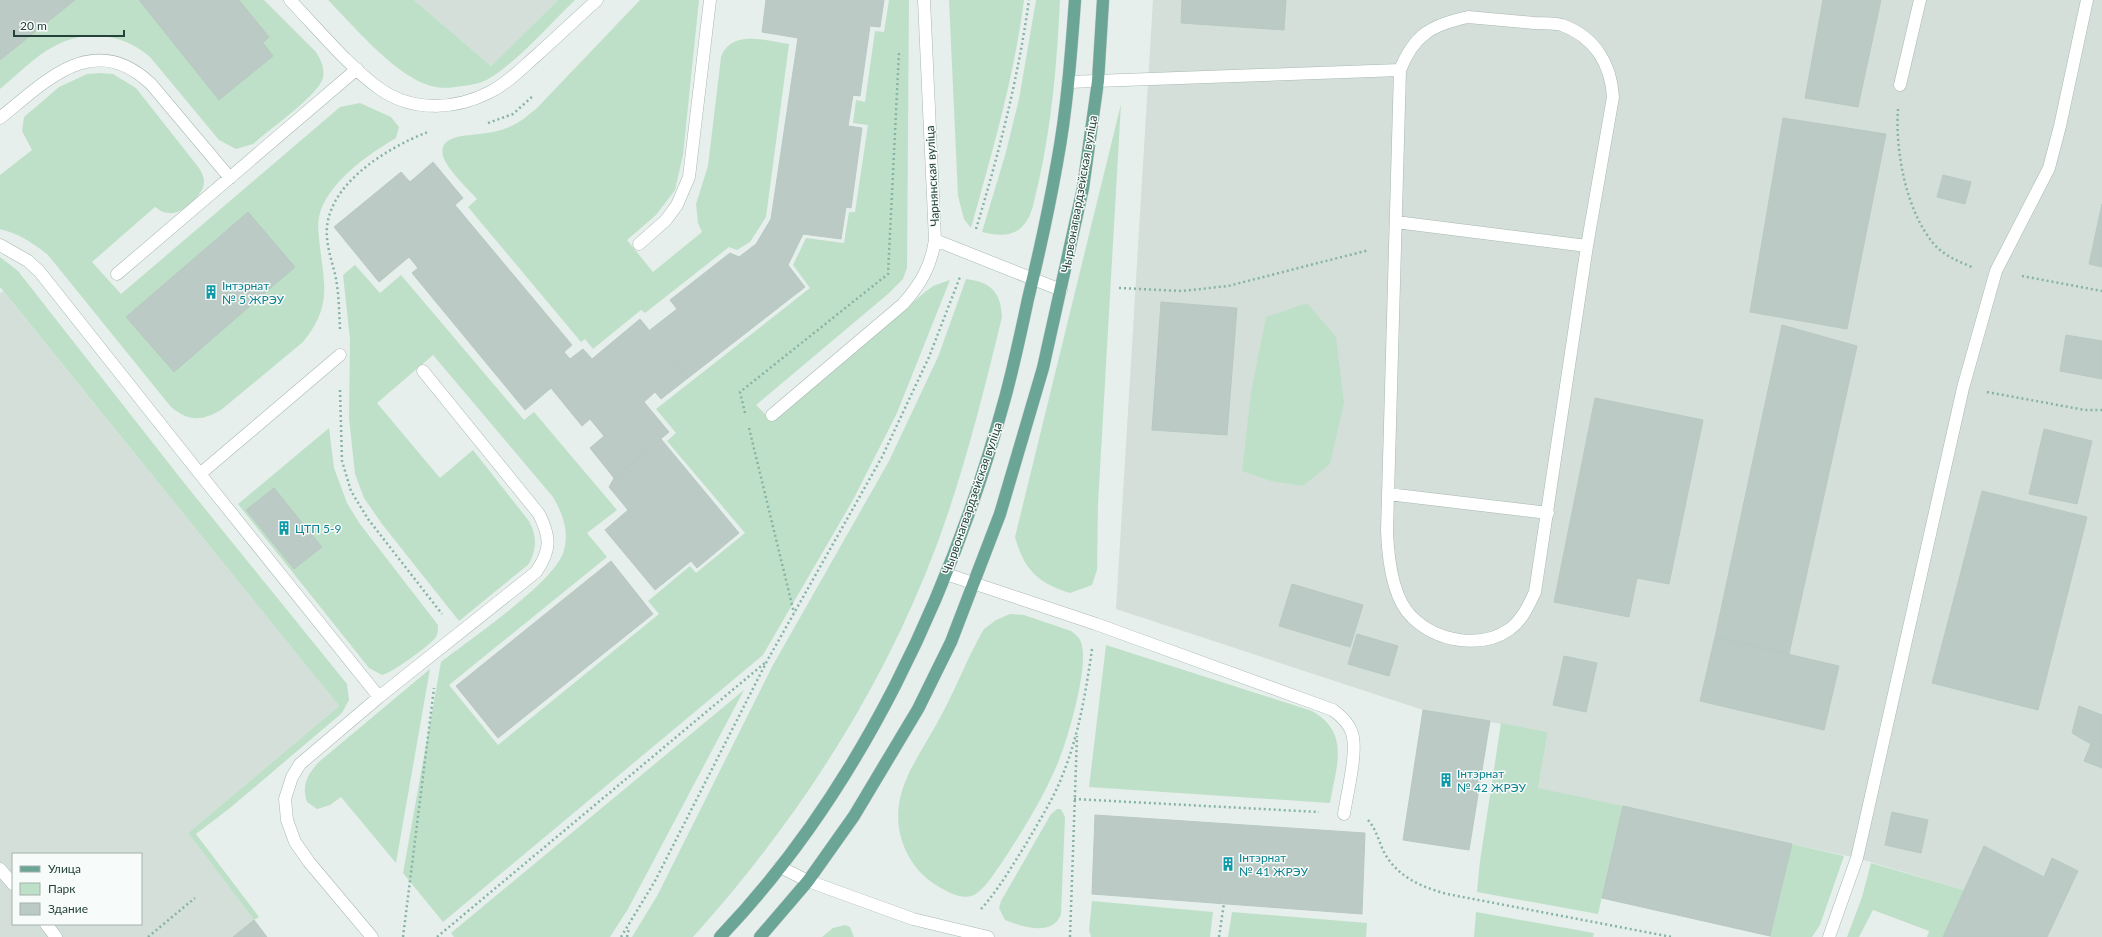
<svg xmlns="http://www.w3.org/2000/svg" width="2102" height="937" viewBox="0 0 2102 937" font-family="Lato,sans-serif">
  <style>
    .built { fill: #d4dfda; fill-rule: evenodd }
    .green { fill: #bfe0c8 }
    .building { fill: #bbcac4; stroke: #b8c9c2 }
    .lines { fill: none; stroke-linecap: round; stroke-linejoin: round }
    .minor-casing { stroke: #a8b8b2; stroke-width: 13 }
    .major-casing { stroke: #c2cac8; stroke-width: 13 }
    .path { stroke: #86b3a5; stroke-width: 2.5; stroke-dasharray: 2 3; stroke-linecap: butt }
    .minor { stroke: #fff; stroke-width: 12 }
    .major { stroke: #6aa596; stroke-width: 12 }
    .labels { text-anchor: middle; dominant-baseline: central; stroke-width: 3; stroke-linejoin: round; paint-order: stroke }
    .street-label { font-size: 12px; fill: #24423a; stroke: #f7fbf9 }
    .culture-label { font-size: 12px; fill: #0d838f; stroke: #f7fbf9; text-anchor: start }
  </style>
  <rect width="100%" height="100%" fill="#e6efeb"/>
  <path class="built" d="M 414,0 L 558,0 L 491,66 Z
    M 1153,0 L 2102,0 L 2102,937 L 1943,937 L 1964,890 L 1857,858 L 1792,844 L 1770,936 L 1602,898 L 1538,788 L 1548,732 L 1423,710 L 1116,609 Z
    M 3,291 L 339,706 L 188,833 L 267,937 L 0,937 L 0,293 ZM 13,854 L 141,854 L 141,924 L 13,924 Z"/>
  <path class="green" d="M 0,0 L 264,0 L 316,52 C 321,60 325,68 323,78 C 318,95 274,126 259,139 L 253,144 L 236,149 L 219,140 L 150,57 C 122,33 85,29 53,47 C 34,57 17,75 0,89 Z
    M 328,0 L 414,0 L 491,66 L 558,0 L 575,0 C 550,24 519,60 490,78 C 482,83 472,85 463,86 C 455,87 445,89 436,87 C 399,81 354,26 328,0 Z
    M 640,0 L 699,0 L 683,155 L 675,190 L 656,215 L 627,240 L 653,272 L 702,232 L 698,223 L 696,204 L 708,166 L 721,57 C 732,29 766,41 789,44 L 766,217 L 750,242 L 737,250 L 729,247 L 645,313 L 641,310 L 593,349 L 585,339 L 581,342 L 468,207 L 477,199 C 468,189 446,168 443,156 C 438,135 466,136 479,134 C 489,133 500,131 509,127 C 520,123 528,115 537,108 Z
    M 889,0 L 909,0 L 907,268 L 903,279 L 888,294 L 756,405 L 773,422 L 925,292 L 933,286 L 950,280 L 897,413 L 853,500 L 763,655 L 443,922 L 403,873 L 441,662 C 469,640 553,583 563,553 C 570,533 563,514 553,497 L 433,355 L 377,403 L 440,478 L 473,450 L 529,521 C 537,536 537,548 529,564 L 459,621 L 382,524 L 364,498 L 355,474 L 349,418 L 350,339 L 343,275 L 355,265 L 380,293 L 401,275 L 524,420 L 534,412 L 617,510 L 587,533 L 607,557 L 449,685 L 498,745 L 659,614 L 648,601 L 690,566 L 696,573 L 745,533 L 667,441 L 676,433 L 656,409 L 810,288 L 793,265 L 806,238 L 844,243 L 849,212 L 855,212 L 868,125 L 853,123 L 856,100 L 865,102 L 875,31 L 884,32 Z
    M 949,0 L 1024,0 C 1014,78 992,153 971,228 L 964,219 L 958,196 Z
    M 1036,0 L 1060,0 C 1057,62 1052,124 1038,185 C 1034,199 1033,216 1022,227 C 1011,238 995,235 982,232 L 1006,152 L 1019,99 Z
    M 100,73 L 113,74 L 136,88 L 199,168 C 202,173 204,177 204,182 C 204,195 182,215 169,213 C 164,213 159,210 155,207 L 92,262 L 121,294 L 340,107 L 360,103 L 391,117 L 399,127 L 396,138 C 368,154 326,184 319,217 C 317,227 319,237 320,247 C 325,288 331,307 303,342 L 221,410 C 202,421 189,422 171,407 L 48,255 C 32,242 19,234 0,229 L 0,175 L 32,150 L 22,131 L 24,117 L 59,87 L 87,74 Z
    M 1121,104 L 1098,504 L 1097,570 L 1092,585 L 1070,593 C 1038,583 1024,570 1015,537 Z
    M 0,257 L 18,271 L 185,484 L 347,684 L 349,700 L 342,713 L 230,808 L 196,834 L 259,917 L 254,920 L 188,833 L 339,706 L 0,287 Z
    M 966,279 C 991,282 1001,292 1002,317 C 983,395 964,472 936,547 C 882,691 795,824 693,937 L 632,937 L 657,896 L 773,665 L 889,461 L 938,357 Z
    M 1307,303 L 1336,337 L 1344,403 L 1330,464 L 1303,486 L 1271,481 L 1242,471 L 1251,392 L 1266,317 Z
    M 329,428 L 334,468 L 347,503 L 360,524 L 438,625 C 438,629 438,633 436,637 C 429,646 392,673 382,675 L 369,668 L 238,504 Z
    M 1010,614 L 1024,615 L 1071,631 C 1075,634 1079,637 1081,642 C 1090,665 1067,742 1057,765 C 1042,800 1022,832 1001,864 C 994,873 987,886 977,893 C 965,902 950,893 939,887 C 922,877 910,863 903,844 C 885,794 920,757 942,714 C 957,686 968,656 984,629 L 996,620 Z
    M 1106,645 L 1312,711 C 1351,733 1336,767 1330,803 L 1089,787 Z
    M 430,669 L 396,863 L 341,797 L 330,805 L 317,809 L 307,802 C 301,785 308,773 320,761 Z
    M 744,690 L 628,909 L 610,937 L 454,937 L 451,933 Z
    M 1501,723 L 1548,732 L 1538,788 L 1623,806 L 1598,914 L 1477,892 L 1480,861 Z
    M 1057,809 L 1061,809 L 1065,817 L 1061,914 C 1053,937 1023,927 1005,920 L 999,908 L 1001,901 L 1051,814 Z
    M 1792,844 L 1844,856 L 1820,925 L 1812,937 L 1770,937 Z
    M 1871,863 L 1964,890 L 1943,937 L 1927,937 L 1929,931 L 1873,910 L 1859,937 L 1847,937 L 1862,897 Z
    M 1092,901 L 1213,912 L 1210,937 L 1091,937 L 1089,930 Z
    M 1232,912 L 1367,923 L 1366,937 L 1228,937 Z
    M 1476,912 L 1594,933 L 1593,937 L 1474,937 Z
    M 845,925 L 850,927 L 854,937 L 822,937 L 833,928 Z"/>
  <path class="building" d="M 0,0 L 75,0 L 0,60 Z
    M 139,0 L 239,0 L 269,37 L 263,43 L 273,56 L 219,100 Z
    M 766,0 L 884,0 L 880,27 L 870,26 L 860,96 L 853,95 L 848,126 L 862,128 L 851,208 L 846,207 L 841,239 L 803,234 L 788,265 L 805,287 L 688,378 L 650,330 L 677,309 L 670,300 L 730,253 L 739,257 L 756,244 L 771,219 L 798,38 L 762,32 Z
    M 1182,0 L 1286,0 L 1284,30 L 1181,23 Z
    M 1823,0 L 1881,0 L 1858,107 L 1805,98 Z
    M 1783,118 L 1886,134 L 1847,329 L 1750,312 Z
    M 433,162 L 463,198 L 455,205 L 572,345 L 564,352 L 570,359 L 583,349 L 592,359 L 640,319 L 688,378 L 661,399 L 655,392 L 644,402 L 669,432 L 614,478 L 590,448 L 604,436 L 590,419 L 582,426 L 551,388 L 525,410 L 412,273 L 418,268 L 409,257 L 379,282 L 334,227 L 401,172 L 410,182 Z
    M 1943,175 L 1971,182 L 1965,204 L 1937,197 Z
    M 2102,204 L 2102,267 L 2089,264 Z
    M 248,212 L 295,267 L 174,372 L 126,317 Z
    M 1161,302 L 1237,308 L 1227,435 L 1152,430 Z
    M 1782,325 L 1857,346 L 1789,654 L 1715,637 Z
    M 2066,335 L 2102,341 L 2102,379 L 2060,371 Z
    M 1595,398 L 1703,420 L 1669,584 L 1637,578 L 1629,617 L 1554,602 Z
    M 2044,429 L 2092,441 L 2077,504 L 2029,494 Z
    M 661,439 L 739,533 L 697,568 L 691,561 L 655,590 L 605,530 L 628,510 L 609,487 L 614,478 Z
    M 274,488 L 322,547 L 294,569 L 246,510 Z
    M 1982,491 L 2087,517 L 2038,710 L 1932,683 Z
    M 611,561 L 653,614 L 498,738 L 456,686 Z
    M 1292,584 L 1363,605 L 1350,647 L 1279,626 Z
    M 1357,634 L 1398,646 L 1389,676 L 1348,664 Z
    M 1715,637 L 1839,666 L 1824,730 L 1700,701 Z
    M 1564,656 L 1597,663 L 1586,712 L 1553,705 Z
    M 2079,706 L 2102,715 L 2102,768 L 2084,761 L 2091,744 L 2072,733 Z
    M 1423,710 L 1490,721 L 1469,850 L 1403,840 Z
    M 1623,806 L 1792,844 L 1770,936 L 1602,898 Z
    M 1892,812 L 1928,820 L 1921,853 L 1885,845 Z
    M 1095,815 L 1365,833 L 1362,914 L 1092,894 Z
    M 1984,846 L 2044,877 L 2052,858 L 2078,871 L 2047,937 L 1943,937 Z
    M 254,920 L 267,937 L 233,937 Z"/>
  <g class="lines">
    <defs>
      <path id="minor" d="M 290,0 C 317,28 350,68 380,89 C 413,112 455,110 490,92 C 508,83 522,68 537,55 C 557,37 577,18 597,0
        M 924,0 L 935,240 L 1061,290
        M 1468,17 C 1490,19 1512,21 1534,23 C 1543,23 1554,23 1562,25 C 1595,37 1611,64 1613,97 L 1587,246 L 1535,592 C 1529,605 1522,620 1510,629 C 1480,650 1436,641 1412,617 C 1392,598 1388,557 1387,531 L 1400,70 C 1414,35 1431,25 1468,17 Z
        M 1068,82 L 1400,70
        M 1900,85 L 1920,0
        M 0,118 C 47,80 94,30 151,84 L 230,178
        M 1396,222 L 1587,246
        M 639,244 L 666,220 L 677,205 L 689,177 L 710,0
        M 0,245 L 28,261 L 39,271 L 200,474 L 340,355
        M 117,274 L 357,69
        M 772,415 L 903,304 C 921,284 931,266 935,240
        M 200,474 L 379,697
        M 1388,494 L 1548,513
        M 946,574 L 1096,624 L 1333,710 C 1341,716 1349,723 1352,733 C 1358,752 1347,793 1344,814
        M 780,867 L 808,881 L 913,919 L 988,937
        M 0,869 L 13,884
        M 46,924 L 56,937
        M 372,937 L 309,862 L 295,842 L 287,820 L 285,799 L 292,777 L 300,764 L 379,697 L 536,572 C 551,550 551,538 539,514 L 423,371
        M 1829,937 L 1857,858 L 1963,388 L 1996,271 L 2049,168 L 2060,126 L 2087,0"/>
      <path id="major" d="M 720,937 C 860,791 952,592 1005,398 C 1014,365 1021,332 1028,299 C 1039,254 1049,208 1057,163 C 1067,109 1071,55 1075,0
        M 760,937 L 808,881 L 854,816 L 918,709 L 951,642 L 1000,514 L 1043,368 L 1083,188 L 1098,81 L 1103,0"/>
    </defs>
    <use href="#minor" class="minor-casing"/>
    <use href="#major" class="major-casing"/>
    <path class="path" d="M 1898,109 C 1895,151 1906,210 1933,243 C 1943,255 1957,261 1972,267
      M 488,123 L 513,114 L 534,95
      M 976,229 C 999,153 1018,79 1029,0
      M 2022,276 L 2102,291
      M 1119,288 L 1182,291 L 1228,286 L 1369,250
      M 340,329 C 339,311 339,292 335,274 C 332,262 328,250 327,238 C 322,187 386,148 428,132
      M 340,390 L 342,461 L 351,491 L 368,519 L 442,614
      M 1987,392 L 2085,410 L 2102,410
      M 745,413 L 740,392 L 888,274 L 899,52
      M 749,428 L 794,613
      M 1074,799 L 1319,812
      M 1368,820 C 1377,830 1379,843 1385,854 C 1399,878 1422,887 1447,894 L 1672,937
      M 981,909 C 999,889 1012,866 1026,844 C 1039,821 1054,798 1063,774 C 1079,734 1086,691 1092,649
      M 148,937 L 195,898
      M 403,937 L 434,688
      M 437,937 L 766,662
      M 621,937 L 655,881 L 767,661 L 882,457 L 929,357 L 960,277
      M 627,937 L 629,928
      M 1070,937 L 1077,736
      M 1219,937 L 1224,903"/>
    <use href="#minor" class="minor"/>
    <use href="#major" class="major"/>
  </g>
  <defs>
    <symbol id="building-bare" viewBox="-9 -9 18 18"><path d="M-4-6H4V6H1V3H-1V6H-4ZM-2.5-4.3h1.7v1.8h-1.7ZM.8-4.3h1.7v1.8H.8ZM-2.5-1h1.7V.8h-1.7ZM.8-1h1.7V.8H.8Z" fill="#0f9aa8" stroke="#f7fbf9" stroke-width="2.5" paint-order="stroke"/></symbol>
  </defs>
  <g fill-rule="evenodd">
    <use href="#building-bare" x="201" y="282" width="20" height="20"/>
    <use href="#building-bare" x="274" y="518" width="20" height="20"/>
    <use href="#building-bare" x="1436" y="770" width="20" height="20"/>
    <use href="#building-bare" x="1218" y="854" width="20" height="20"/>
  </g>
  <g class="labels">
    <g class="street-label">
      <text transform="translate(932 176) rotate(-93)">Чарнянская вуліца</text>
      <text transform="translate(1079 194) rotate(-80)">Чырвонагвардзейская вуліца</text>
      <text transform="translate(972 498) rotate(-71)">Чырвонагвардзейская вуліца</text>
    </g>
    <g class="culture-label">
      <text x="222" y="285">Інтэрнат<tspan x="222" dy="14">№ 5 ЖРЭУ</tspan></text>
      <text x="295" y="528">ЦТП 5-9</text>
      <text x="1457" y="773">Інтэрнат<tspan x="1457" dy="14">№ 42 ЖРЭУ</tspan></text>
      <text x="1239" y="857">Інтэрнат<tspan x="1239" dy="14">№ 41 ЖРЭУ</tspan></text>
    </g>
  </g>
  <rect x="12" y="853" width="130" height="72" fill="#f7fbf9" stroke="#a3b1ad"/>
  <rect x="20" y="866" width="20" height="6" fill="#6aa596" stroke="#a3b1ad"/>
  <text x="48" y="873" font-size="12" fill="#24423a">Улица</text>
  <rect x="20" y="883" width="20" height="12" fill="#bfe0c8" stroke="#a3b1ad"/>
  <text x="48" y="893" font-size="12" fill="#24423a">Парк</text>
  <rect x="20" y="903" width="20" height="12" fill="#bbcac4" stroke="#a3b1ad"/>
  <text x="48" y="913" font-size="12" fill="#24423a">Здание</text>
  <path d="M14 30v6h110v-6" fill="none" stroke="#24423a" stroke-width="2"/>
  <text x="20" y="30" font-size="12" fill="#24423a" stroke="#f7fbf9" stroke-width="3" paint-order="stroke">20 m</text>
</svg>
